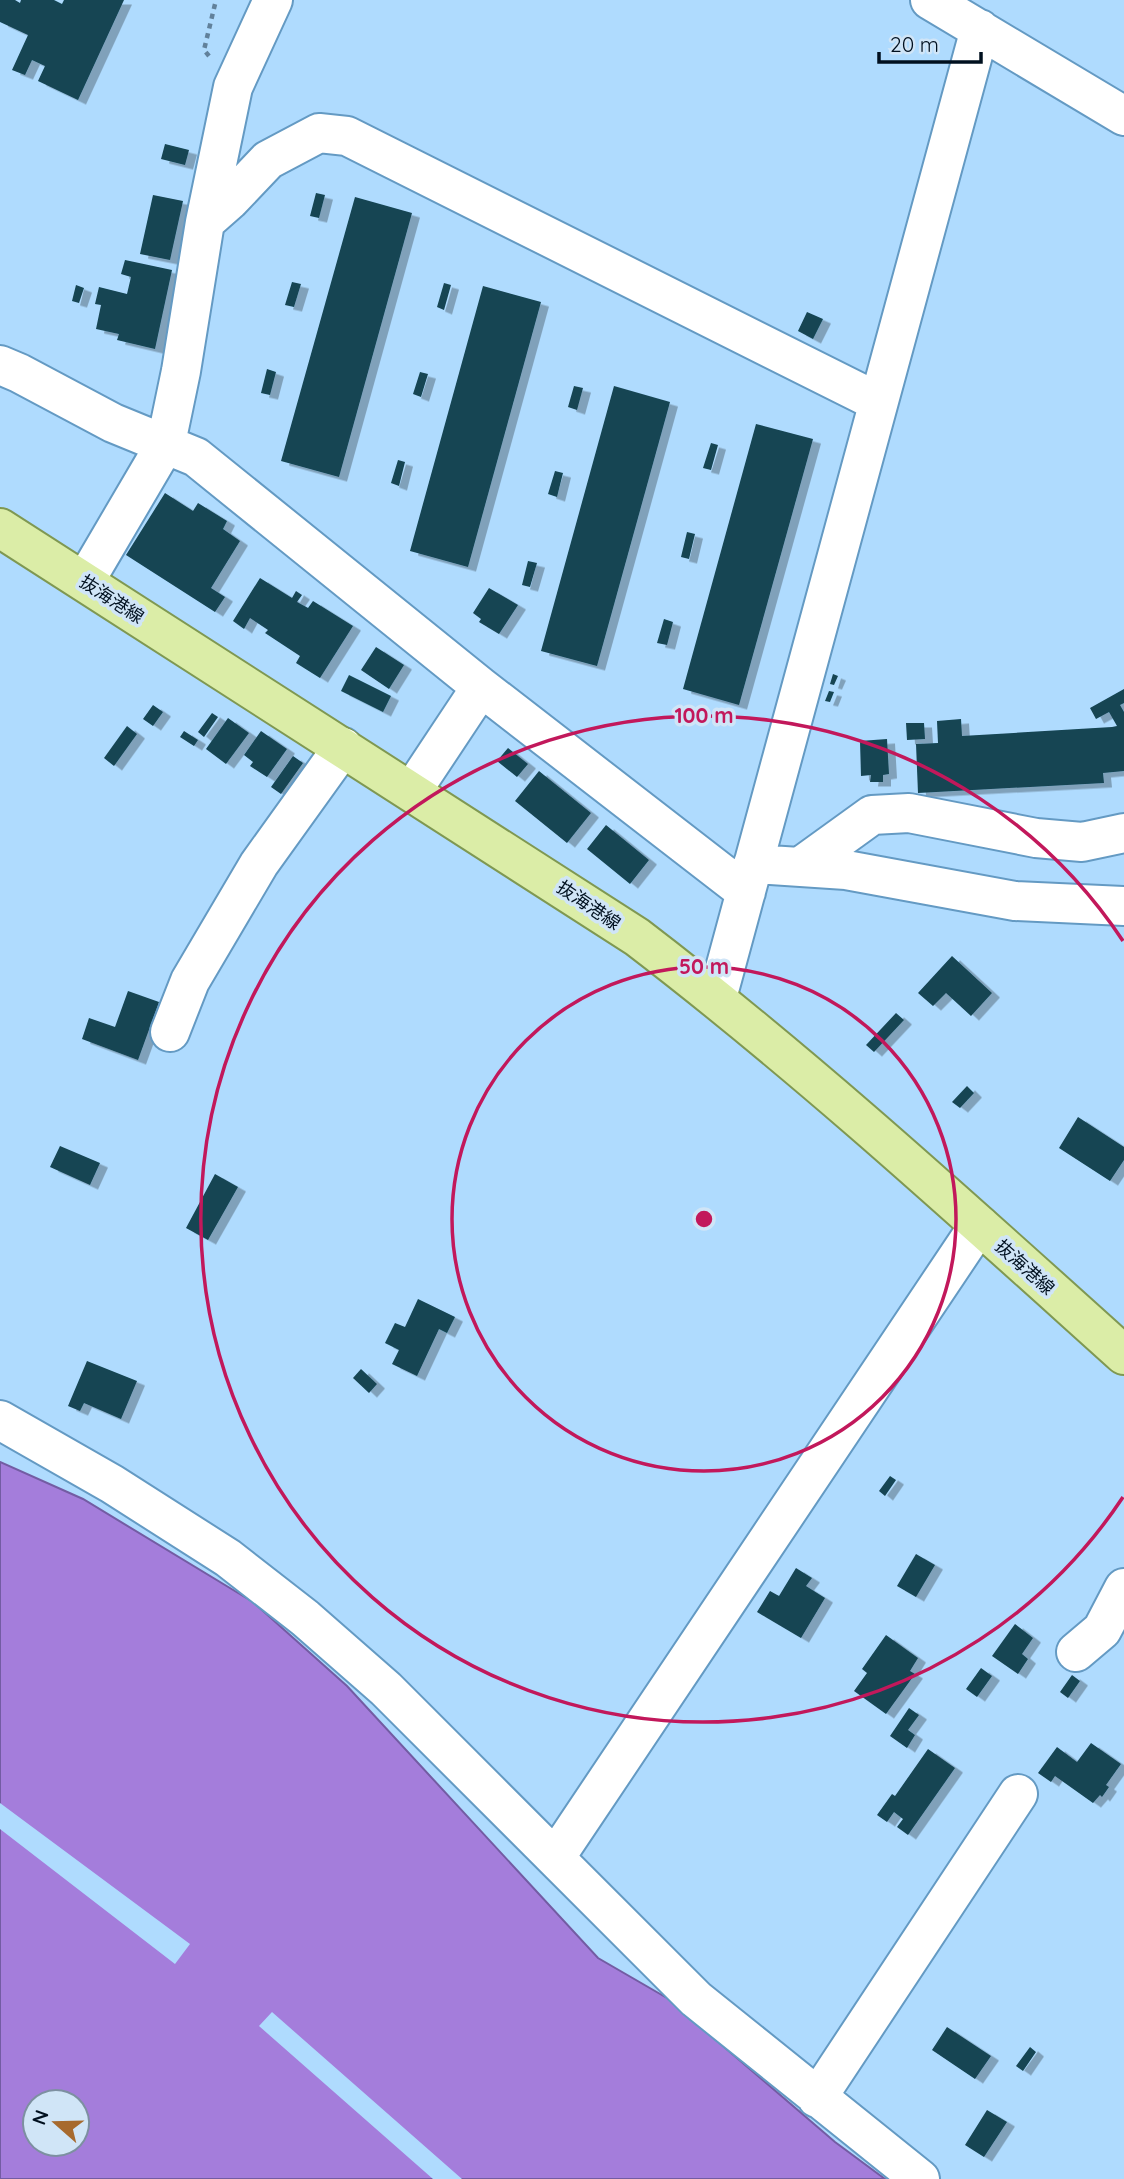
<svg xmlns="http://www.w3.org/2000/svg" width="1124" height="2179" viewBox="0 0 1124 2179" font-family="Quicksand,'Noto Sans JP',sans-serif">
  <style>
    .water { fill: #a47ddb; stroke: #735ca3; stroke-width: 2; fill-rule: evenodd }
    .pier { fill: #afdbfe }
    .building { fill: #144453; filter: url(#shadow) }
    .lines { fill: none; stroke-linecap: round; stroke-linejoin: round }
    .minor-casing { stroke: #649ac3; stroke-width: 42 }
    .major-casing { stroke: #7f9852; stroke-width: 42 }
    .path { stroke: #61819b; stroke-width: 4.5; stroke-dasharray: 5 5; stroke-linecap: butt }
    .minor { stroke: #fff; stroke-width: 38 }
    .major { stroke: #dbeda7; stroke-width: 38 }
    .ring { fill: none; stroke: #c2185b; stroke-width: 3.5 }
    .labels { text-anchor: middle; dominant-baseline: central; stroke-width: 7; stroke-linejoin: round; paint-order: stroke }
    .street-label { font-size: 18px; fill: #00101f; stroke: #d0e5f7 }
    .centre { fill: #c2185b; stroke: #d0e5f7; stroke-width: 3.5 }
    .ring-label { font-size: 21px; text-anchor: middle; font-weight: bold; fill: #c2185b; stroke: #d0e5f7; stroke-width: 7; stroke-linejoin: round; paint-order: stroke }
  </style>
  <defs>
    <filter id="shadow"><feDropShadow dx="8" dy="4.5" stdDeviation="0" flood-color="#0004"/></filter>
  </defs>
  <rect width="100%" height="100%" fill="#afdbfe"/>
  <path class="water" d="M 0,1462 L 83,1499 L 253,1602 L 347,1686 L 598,1958 L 667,1998 L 835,2142 L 885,2179 L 0,2179 ZM 35,2102 L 77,2102 L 77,2144 L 35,2144 Z"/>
  <path class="pier" d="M 0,1803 L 190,1944 L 175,1964 L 0,1829 Z
    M 272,2012 L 462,2179 L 433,2179 L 259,2026 Z"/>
  <path class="building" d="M 0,0 L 15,0 L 20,3 L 21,0 L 54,0 L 62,4 L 64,0 L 124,0 L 78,100 L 38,81 L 45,66 L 32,60 L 25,75 L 12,70 L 28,35 L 0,22 Z
    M 165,144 L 189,150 L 185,165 L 161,159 Z
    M 316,193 L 325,195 L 319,218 L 310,216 Z
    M 153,195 L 183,201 L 170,260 L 140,254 Z
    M 355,197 L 412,213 L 339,477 L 281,461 Z
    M 125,260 L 172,270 L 155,349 L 117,340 L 119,334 L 96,329 L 101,305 L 95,304 L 99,287 L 127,294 L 131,277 L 121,274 Z
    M 292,282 L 301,284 L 294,307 L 285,305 Z
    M 444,283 L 451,285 L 444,310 L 437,307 Z
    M 76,285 L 84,288 L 79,303 L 72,301 Z
    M 483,286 L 541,302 L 468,567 L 410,551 Z
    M 807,312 L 823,319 L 813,339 L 798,331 Z
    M 267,369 L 276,372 L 270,395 L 261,393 Z
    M 420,372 L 428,374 L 421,397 L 413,394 Z
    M 574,386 L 583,388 L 577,410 L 568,407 Z
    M 614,386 L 670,402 L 597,666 L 541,651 Z
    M 756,424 L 813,439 L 739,705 L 683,689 Z
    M 711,443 L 718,445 L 711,470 L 703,468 Z
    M 398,460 L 405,462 L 399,486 L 391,483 Z
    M 555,471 L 563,473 L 557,497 L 548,494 Z
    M 165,493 L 193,511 L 198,503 L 227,521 L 223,529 L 240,541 L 211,588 L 225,597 L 215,612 L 126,555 Z
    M 687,532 L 695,534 L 689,559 L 681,557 Z
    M 528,561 L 537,563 L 530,587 L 522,585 Z
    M 260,578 L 292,598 L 296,591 L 302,595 L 297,602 L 308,608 L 313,601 L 353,626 L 320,678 L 296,663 L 300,656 L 265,633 L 268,630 L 250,618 L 244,629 L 233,621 Z
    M 489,588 L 518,605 L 499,634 L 479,622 L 481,619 L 473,613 Z
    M 664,619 L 673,622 L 667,645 L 657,643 Z
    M 376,647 L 404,665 L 389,689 L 361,670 Z
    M 833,674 L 838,676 L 834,685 L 830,684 Z
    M 349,675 L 391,696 L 383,712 L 341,691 Z
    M 1124,689 L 1124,703 L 1120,705 L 1124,712 L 1124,771 L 1103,773 L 1104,783 L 918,793 L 916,744 L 938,743 L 937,721 L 961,719 L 962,736 L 1112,727 L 1117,726 L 1109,712 L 1096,719 L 1090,708 Z
    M 829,691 L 834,692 L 830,702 L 825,701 Z
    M 153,705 L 163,712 L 153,726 L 143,719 Z
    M 212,713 L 218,717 L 204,737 L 198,732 Z
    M 228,718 L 249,733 L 226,764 L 206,749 Z
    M 906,723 L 924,723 L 925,739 L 907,740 Z
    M 127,726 L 137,734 L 114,766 L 104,758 Z
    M 184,731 L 198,740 L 194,746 L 180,737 Z
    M 261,731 L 287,749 L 267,777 L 250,766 L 253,762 L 244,755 Z
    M 887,739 L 889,774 L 883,775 L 883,782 L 870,782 L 871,775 L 861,776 L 860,741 Z
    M 508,748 L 528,764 L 517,777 L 497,761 Z
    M 293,756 L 303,763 L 281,794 L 271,787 Z
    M 539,771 L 591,813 L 567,843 L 515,801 Z
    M 606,825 L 649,860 L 630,884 L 587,849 Z
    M 952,956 L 992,993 L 971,1016 L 946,993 L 933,1006 L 918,993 Z
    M 128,991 L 159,1002 L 138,1060 L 82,1039 L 89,1018 L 115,1027 Z
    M 896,1013 L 904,1020 L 874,1052 L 866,1045 Z
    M 967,1086 L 974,1093 L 960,1108 L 952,1102 Z
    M 1078,1117 L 1124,1147 L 1124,1160 L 1110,1181 L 1059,1148 Z
    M 60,1146 L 100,1163 L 90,1185 L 50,1167 Z
    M 215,1174 L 238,1187 L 208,1240 L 186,1228 Z
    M 418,1299 L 455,1317 L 447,1333 L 439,1329 L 417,1376 L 392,1364 L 399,1350 L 385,1343 L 395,1323 L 405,1327 Z
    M 87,1361 L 137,1381 L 121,1419 L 84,1403 L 80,1411 L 68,1406 Z
    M 361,1369 L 377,1384 L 369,1393 L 353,1378 Z
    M 890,1476 L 896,1480 L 885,1496 L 879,1491 Z
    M 916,1554 L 935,1565 L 916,1597 L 897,1586 Z
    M 796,1568 L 812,1578 L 806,1586 L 825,1598 L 801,1638 L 757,1612 L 770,1591 L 779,1596 Z
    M 1015,1624 L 1033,1638 L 1022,1654 L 1028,1659 L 1018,1674 L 992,1656 Z
    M 886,1635 L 918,1658 L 910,1671 L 915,1674 L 886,1714 L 854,1691 L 867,1673 L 862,1669 Z
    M 981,1668 L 992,1676 L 977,1697 L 966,1689 Z
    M 1072,1675 L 1080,1681 L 1068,1698 L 1060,1692 Z
    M 909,1708 L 919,1715 L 908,1730 L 915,1735 L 907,1748 L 890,1736 Z
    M 1091,1743 L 1121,1764 L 1106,1785 L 1109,1787 L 1102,1797 L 1100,1795 L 1093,1803 L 1055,1776 L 1051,1782 L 1038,1773 L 1057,1747 L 1077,1762 Z
    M 928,1749 L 955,1768 L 908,1835 L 897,1827 L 903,1819 L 894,1812 L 887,1822 L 877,1815 L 892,1794 L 895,1796 Z
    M 947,2027 L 991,2056 L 975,2079 L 932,2050 Z
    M 1030,2047 L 1036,2052 L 1023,2071 L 1016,2066 Z
    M 987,2110 L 1007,2122 L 984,2157 L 965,2145 Z"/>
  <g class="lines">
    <defs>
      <path id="minor" d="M 930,0 L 1124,116
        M 205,222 L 230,200 L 268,160 L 319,133 L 347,136 L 878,402
        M 0,365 L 19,373 L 113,423 L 196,457 L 481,687 L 746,892
        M 85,581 L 166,443 L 181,371 L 205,222 L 233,87 L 273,0
        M 412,791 L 481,687
        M 753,864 L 846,870 L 1015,901 L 1124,906
        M 800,867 L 872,815 L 909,813 L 1036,838 L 1082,842 L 1124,833
        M 717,998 L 980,29
        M 170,1032 L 190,981 L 259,864 L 343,747
        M 0,1420 L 112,1484 L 228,1558 L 305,1618 L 386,1689 L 696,1999 L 920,2179
        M 1076,1652 L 1102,1630 L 1124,1588
        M 555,1858 L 979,1225
        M 817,2098 L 1018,1794"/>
      <path id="major" d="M 0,528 L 637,937 C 807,1067 965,1212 1124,1355"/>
    </defs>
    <use href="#minor" class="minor-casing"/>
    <use href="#major" class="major-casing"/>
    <path class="path" d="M 209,56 L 204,50 L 216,0"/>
    <use href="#minor" class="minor"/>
    <use href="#major" class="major"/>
  </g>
  <g class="ring">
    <circle cx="704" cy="1219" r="252"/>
    <path d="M1123 1497A503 503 0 1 1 1123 941"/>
  </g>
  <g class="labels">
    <g class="street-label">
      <text transform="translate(112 599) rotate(33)">抜海港線</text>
      <text transform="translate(589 905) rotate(34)">抜海港線</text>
      <text transform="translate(1025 1267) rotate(42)">抜海港線</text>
    </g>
  </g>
  <circle cx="704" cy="1219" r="10" class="centre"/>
  <g class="ring-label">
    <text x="704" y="723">100 m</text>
    <text x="704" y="974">50 m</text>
  </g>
  <g transform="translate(56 2123) rotate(290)"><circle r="33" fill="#d0e5f7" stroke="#7d90a1" stroke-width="2"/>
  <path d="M0-5L12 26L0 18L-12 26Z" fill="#a76a2e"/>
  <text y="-10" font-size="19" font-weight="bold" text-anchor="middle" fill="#00101f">N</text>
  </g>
  <path d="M879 52v10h102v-10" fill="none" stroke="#00101f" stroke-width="3.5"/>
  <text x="890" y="52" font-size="21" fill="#00101f" stroke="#d0e5f7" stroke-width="5" paint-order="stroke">20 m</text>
</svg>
